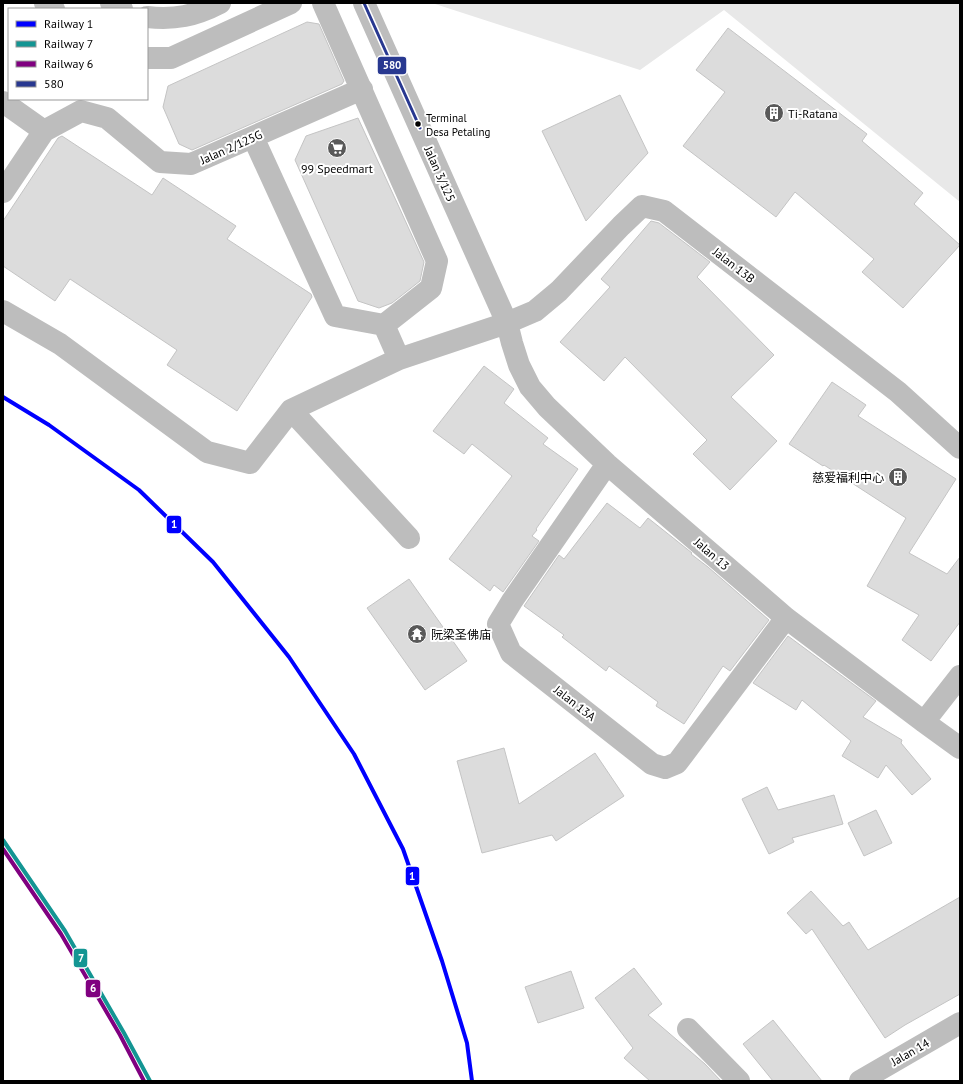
<svg xmlns="http://www.w3.org/2000/svg" width="963" height="1084" viewBox="0 0 963 1084" font-family="'PT Sans','Noto Sans SC',sans-serif">
  <style>
    .green { fill: #e8e8e8 }
    .building { fill: #dcdcdc; stroke: #c4c4c4 }
    .lines { fill: none; stroke-linecap: round; stroke-linejoin: round }
    .minor { stroke: #bdbdbd; stroke-width: 22 }
    .bus-1-casing { stroke: #fff; stroke-width: 6 }
    .bus-1 { stroke: #283890; stroke-width: 3 }
    .rail-1-casing { stroke: #fff; stroke-width: 7 }
    .rail-2-casing { stroke: #fff; stroke-width: 7 }
    .rail-3-casing { stroke: #fff; stroke-width: 7 }
    .rail-1 { stroke: #00f; stroke-width: 4 }
    .rail-2 { stroke: #139593; stroke-width: 4 }
    .rail-3 { stroke: #800080; stroke-width: 4 }
    .bus-dot { fill: #000; stroke: #fff; stroke-width: 1.5 }
    .labels { text-anchor: middle; dominant-baseline: central; stroke-width: 4; stroke-linejoin: round; paint-order: stroke }
    .bus-label { font-size: 11px; fill: #000; stroke: #fff; text-anchor: start }
    .poi-label { font-size: 12px; fill: #000; stroke: #fff; text-anchor: start }
    .street-label { font-size: 12px; fill: #000; stroke: #fff }
    .line-badge { stroke: #fff; stroke-width: 1.5 }
    .badge-label { font-size: 11px; text-anchor: middle; font-weight: bold; fill: #fff }
  </style>
  <rect width="100%" height="100%" fill="#fff"/>
  <path class="green" d="M 432,3 L 960,3 L 960,202 L 724,10 L 640,70 Z"/>
  <path class="building" d="M 307,22 L 319,24 L 344,81 L 342,84 L 192,150 L 179,144 L 163,107 L 168,86 Z
    M 728,28 L 867,134 L 862,141 L 923,193 L 914,204 L 960,245 L 903,308 L 862,272 L 874,259 L 795,192 L 776,217 L 683,146 L 725,92 L 696,70 Z
    M 620,95 L 648,153 L 586,221 L 542,131 Z
    M 358,118 L 399,207 L 424,262 L 420,281 L 392,303 L 379,308 L 358,301 L 295,160 L 306,136 Z
    M 62,136 L 152,195 L 163,178 L 236,226 L 227,239 L 311,294 L 312,297 L 237,411 L 167,365 L 177,350 L 70,279 L 55,301 L 3,266 L 3,221 L 58,138 Z
    M 651,221 L 659,223 L 710,262 L 697,277 L 774,355 L 731,397 L 777,441 L 730,490 L 693,454 L 707,440 L 625,357 L 604,381 L 560,342 L 610,287 L 601,279 Z
    M 484,366 L 514,389 L 504,403 L 548,438 L 543,444 L 578,469 L 536,529 L 537,530 L 532,536 L 539,541 L 503,592 L 494,585 L 490,591 L 449,559 L 512,476 L 472,444 L 464,454 L 433,431 Z
    M 832,382 L 866,405 L 858,416 L 956,479 L 909,553 L 947,574 L 960,557 L 960,622 L 931,661 L 902,640 L 919,615 L 867,586 L 906,518 L 824,465 L 823,466 L 789,444 Z
    M 607,503 L 640,528 L 648,518 L 672,537 L 692,553 L 691,554 L 708,567 L 769,620 L 730,671 L 723,666 L 684,724 L 656,706 L 658,702 L 609,666 L 606,671 L 562,637 L 564,635 L 524,606 L 559,555 L 564,559 Z
    M 409,579 L 467,661 L 425,690 L 367,608 Z
    M 788,636 L 876,701 L 863,717 L 902,740 L 901,743 L 931,779 L 912,795 L 886,765 L 878,778 L 842,756 L 851,741 L 802,700 L 796,710 L 753,683 Z
    M 504,748 L 519,804 L 595,753 L 624,796 L 556,841 L 552,835 L 482,853 L 457,761 Z
    M 767,787 L 778,810 L 834,795 L 843,824 L 792,838 L 794,842 L 769,854 L 742,799 Z
    M 876,810 L 892,843 L 864,856 L 848,823 Z
    M 811,891 L 843,926 L 849,922 L 868,950 L 960,897 L 960,994 L 905,1025 L 885,1038 L 812,929 L 806,934 L 787,913 Z
    M 634,968 L 662,1004 L 648,1015 L 705,1064 L 721,1081 L 650,1081 L 624,1058 L 633,1048 L 595,998 Z
    M 571,971 L 584,1008 L 538,1023 L 525,987 Z
    M 773,1020 L 822,1081 L 773,1081 L 743,1044 Z"/>
  <g class="lines">
    <path class="minor" d="M 45,3 L 54,9
      M 111,3 L 122,9
      M 323,3 L 437,261 L 431,288 L 384,325
      M 364,3 L 507,323 L 512,343 L 519,365 L 530,387 L 547,407 L 607,464 L 786,618 L 924,722 L 960,748
      M 147,17 C 175,20 195,16 220,3
      M 147,58 L 171,58 L 291,3
      M 3,102 L 44,131 L 81,111 L 107,118 L 160,162 L 191,164 L 362,89
      M 253,137 L 335,316 L 384,325 L 399,359
      M 3,192 L 44,131
      M 3,311 L 60,344 L 207,452 L 250,463 L 291,410 L 399,359 L 507,323 L 535,311 L 559,291 L 621,226 L 642,206 L 664,211 L 898,392 L 960,448
      M 291,410 L 409,538
      M 607,464 L 512,601 L 498,624 L 511,653 L 652,764 L 665,768 L 677,763 L 786,618
      M 924,722 L 960,676
      M 688,1029 L 739,1081
      M 860,1081 L 960,1023"/>
    <defs>
      <path id="bus-1" d="M 364,3 L 420,128"/>
    </defs>
    <use href="#bus-1" class="bus-1-casing"/>
    <use href="#bus-1" class="bus-1"/>
    <defs>
      <path id="rail-1" d="M 3,397 L 49,425 L 139,490 L 213,562 L 289,657 L 354,754 L 403,849 L 442,961 L 467,1043 L 472,1081"/>
      <path id="rail-2" d="M 3,840 L 65,931 L 124,1033 L 150,1081"/>
      <path id="rail-3" d="M 3,849 L 61,934 L 120,1035 L 144,1081"/>
    </defs>
    <use href="#rail-1" class="rail-1-casing"/>
    <use href="#rail-2" class="rail-2-casing"/>
    <use href="#rail-3" class="rail-3-casing"/>
    <use href="#rail-1" class="rail-1"/>
    <use href="#rail-2" class="rail-2"/>
    <use href="#rail-3" class="rail-3"/>
  </g>
  <defs>
    <symbol id="building-disc" viewBox="-11 -11 22 22"><circle r="9.5" fill="#595959" stroke="#fff"/><path d="M-4-6H4V6H1V3H-1V6H-4ZM-2.5-4.3h1.7v1.8h-1.7ZM.8-4.3h1.7v1.8H.8ZM-2.5-1h1.7V.8h-1.7ZM.8-1h1.7V.8H.8Z" fill="#fff"/></symbol>
    <symbol id="supermarket-disc" viewBox="-11 -11 22 22"><circle r="9.5" fill="#595959" stroke="#fff"/><path d="M-6-5.5h2.5l.6 2H6L4.5 2H-2.5L-4.4-4H-6ZM-1.5 3.2a1.3 1.3 0 1 0 .1 0ZM3 3.2a1.3 1.3 0 1 0 .1 0Z" fill="#fff"/></symbol>
    <symbol id="temple-disc" viewBox="-11 -11 22 22"><circle r="9.5" fill="#595959" stroke="#fff"/><path d="M0-6L5-2H3V0L6.5 2.5H4V6H1.5V3h-3V6H-4V2.5H-6.5L-3 0V-2H-5Z" fill="#fff"/></symbol>
  </defs>
  <g fill-rule="evenodd">
    <use href="#building-disc" x="763" y="102" width="22" height="22"/>
    <use href="#supermarket-disc" x="326" y="137" width="22" height="22"/>
    <use href="#building-disc" x="887" y="466" width="22" height="22"/>
    <use href="#temple-disc" x="406" y="623" width="22" height="22"/>
  </g>
  <circle class="bus-dot" cx="418" cy="124" r="3.5"/>
  <g class="labels">
    <g class="bus-label">
      <text x="426" y="118">Terminal<tspan x="426" dy="14">Desa Petaling</tspan></text>
    </g>
    <g class="poi-label">
      <text x="788" y="113">Ti-Ratana</text>
      <text x="337" y="168" text-anchor="middle">99 Speedmart</text>
      <text x="884" y="477" text-anchor="end">慈爱福利中心</text>
      <text x="431" y="634">阮梁圣佛庙</text>
    </g>
    <g class="street-label">
      <text transform="translate(231 147) rotate(-24)">Jalan 2/125G</text>
      <text transform="translate(440 174) rotate(66)">Jalan 3/125</text>
      <text transform="translate(734 265) rotate(38)">Jalan 13B</text>
      <text transform="translate(712 554) rotate(41)">Jalan 13</text>
      <text transform="translate(575 703) rotate(38)">Jalan 13A</text>
      <text transform="translate(910 1052) rotate(-30)">Jalan 14</text>
    </g>
  </g>
  <g class="line-badge">
    <rect x="377" y="56" width="30" height="19" rx="4" fill="#283890"/>
    <rect x="166" y="515" width="16" height="19" rx="4" fill="#00f"/>
    <rect x="405" y="866" width="15" height="20" rx="4" fill="#00f"/>
    <rect x="73" y="948" width="15" height="20" rx="4" fill="#139593"/>
    <rect x="85" y="979" width="16" height="19" rx="4" fill="#800080"/>
  </g>
  <g class="badge-label">
    <text x="392" y="69">580</text>
    <text x="174" y="528">1</text>
    <text x="412" y="880">1</text>
    <text x="81" y="962">7</text>
    <text x="93" y="992">6</text>
  </g>
  <rect width="963" height="1084" fill="none" stroke="#000000" stroke-width="8"/>
  <rect x="8" y="8" width="140" height="92" fill="#ffffff" stroke="#999999"/>
  <rect x="16" y="21" width="20" height="6" fill="#0000ff" stroke="#999999"/>
  <text x="44" y="28" font-size="12" fill="#000000">Railway 1</text>
  <rect x="16" y="41" width="20" height="6" fill="#139593" stroke="#999999"/>
  <text x="44" y="48" font-size="12" fill="#000000">Railway 7</text>
  <rect x="16" y="61" width="20" height="6" fill="#800080" stroke="#999999"/>
  <text x="44" y="68" font-size="12" fill="#000000">Railway 6</text>
  <rect x="16" y="81" width="20" height="6" fill="#283890" stroke="#999999"/>
  <text x="44" y="88" font-size="12" fill="#000000">580</text>
</svg>
